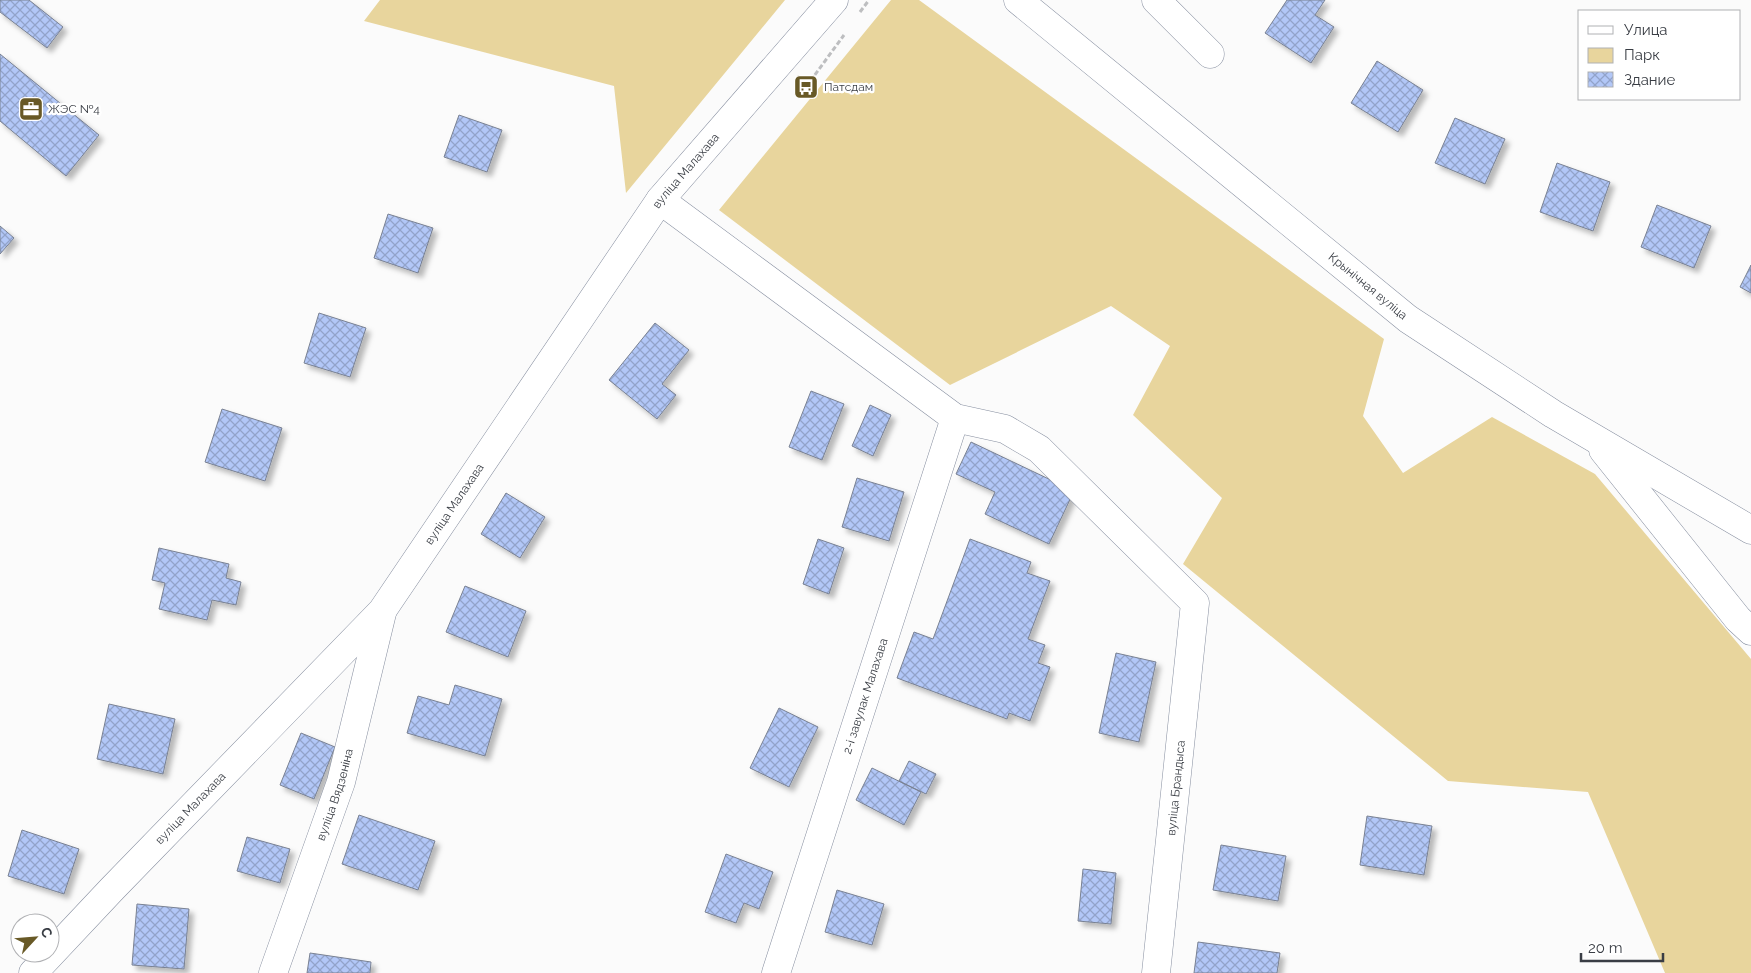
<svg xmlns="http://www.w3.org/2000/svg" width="1751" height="973" viewBox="0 0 1751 973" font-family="Raleway,sans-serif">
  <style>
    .green { fill: #e8d59d }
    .building { fill: url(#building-cross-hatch); stroke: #798192; filter: url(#shadow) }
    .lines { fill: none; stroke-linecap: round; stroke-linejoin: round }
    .minor-casing { stroke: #878fa0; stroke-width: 29 }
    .path { stroke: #bdbec0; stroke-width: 3; stroke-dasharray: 5 2.5; stroke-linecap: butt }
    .minor { stroke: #fff; stroke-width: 28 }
    .labels { text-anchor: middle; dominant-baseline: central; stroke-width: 4.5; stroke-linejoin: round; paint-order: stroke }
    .poi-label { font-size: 12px; fill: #393d44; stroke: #fff; text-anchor: start }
    .street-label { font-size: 12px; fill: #393d44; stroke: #fff }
  </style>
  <defs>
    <pattern id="building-cross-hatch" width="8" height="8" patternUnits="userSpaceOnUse" patternTransform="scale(1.25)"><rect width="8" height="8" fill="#b2c7f7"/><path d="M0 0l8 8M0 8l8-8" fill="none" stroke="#92a3ca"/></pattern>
    <filter id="shadow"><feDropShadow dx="4.5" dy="4.5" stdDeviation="2.5" flood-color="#0004"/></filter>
  </defs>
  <rect width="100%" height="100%" fill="#fbfbfb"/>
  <path class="green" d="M 380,0 L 785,0 L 626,193 L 614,86 L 364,21 Z
    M 891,0 L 919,0 L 1384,339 L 1363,416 L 1403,473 L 1492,417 L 1595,474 L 1751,659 L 1751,973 L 1665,973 L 1588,792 L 1448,781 L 1183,564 L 1222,498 L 1133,415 L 1170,346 L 1111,306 L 950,385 L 719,210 Z"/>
  <path class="building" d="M 0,0 L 29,0 L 63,27 L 47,48 L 0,12 Z
    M 1287,0 L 1325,0 L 1315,15 L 1334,27 L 1311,63 L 1265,33 Z
    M 0,54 L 99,135 L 66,176 L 0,121 Z
    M 1377,61 L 1423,90 L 1398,132 L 1351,103 Z
    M 459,115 L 502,130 L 487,172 L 444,157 Z
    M 1455,118 L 1505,139 L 1485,184 L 1435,163 Z
    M 1557,163 L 1610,182 L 1593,231 L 1540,212 Z
    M 1657,205 L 1711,226 L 1694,268 L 1641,247 Z
    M 388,214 L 433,228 L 418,273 L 374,258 Z
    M 0,226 L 14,238 L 0,254 Z
    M 1751,265 L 1751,293 L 1740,287 Z
    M 319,313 L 366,328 L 350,377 L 304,363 Z
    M 655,323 L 689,350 L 662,384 L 676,395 L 657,419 L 609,380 Z
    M 811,391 L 844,404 L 822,460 L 789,447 Z
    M 870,405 L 891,415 L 873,456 L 852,446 Z
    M 222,409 L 282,428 L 265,481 L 205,462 Z
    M 971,442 L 1074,491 L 1049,544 L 985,514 L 995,492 L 956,474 Z
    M 857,478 L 904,492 L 889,541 L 842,527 Z
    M 506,493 L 545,517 L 520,558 L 481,534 Z
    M 818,539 L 844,548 L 829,594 L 803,584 Z
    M 970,539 L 1031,562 L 1027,573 L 1050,581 L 1028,639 L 1045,645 L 1038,663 L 1050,667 L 1030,721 L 1009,713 L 1007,719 L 897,678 L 914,632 L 933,639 Z
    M 159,548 L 229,564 L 226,578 L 241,582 L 236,605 L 212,600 L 207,620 L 159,609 L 165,583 L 152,580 Z
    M 465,586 L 526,611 L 508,657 L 446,632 Z
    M 1116,653 L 1156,662 L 1139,742 L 1099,733 Z
    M 455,685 L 502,699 L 485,756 L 407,733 L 418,696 L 449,705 Z
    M 109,704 L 175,719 L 163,774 L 97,759 Z
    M 779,708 L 818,727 L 789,787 L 750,768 Z
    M 301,733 L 335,747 L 314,799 L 280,785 Z
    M 909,761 L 936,774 L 926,794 L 899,781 Z
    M 872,768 L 921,792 L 904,825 L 856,800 Z
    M 359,815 L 435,841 L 418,890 L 342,864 Z
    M 1367,816 L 1432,826 L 1424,875 L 1360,865 Z
    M 22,830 L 79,849 L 64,894 L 8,876 Z
    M 247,837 L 290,849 L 280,883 L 237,871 Z
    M 1221,845 L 1286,856 L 1278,901 L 1213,890 Z
    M 726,854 L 773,872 L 759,909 L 744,903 L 736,923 L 705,912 Z
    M 1083,869 L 1116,873 L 1111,924 L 1078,921 Z
    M 837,890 L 884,904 L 872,945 L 825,932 Z
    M 137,904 L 189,909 L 184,969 L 132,965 Z
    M 1198,942 L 1280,953 L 1277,973 L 1194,973 Z
    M 310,953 L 371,962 L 370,973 L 307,973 Z"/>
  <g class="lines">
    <defs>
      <g id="minor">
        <path id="s1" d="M 1018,0 L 1408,319 L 1553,414 L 1751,530"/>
        <path d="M 1156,0 L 1210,54"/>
        <path d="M 660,200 L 955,418 L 1005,429 L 1039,449 L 1195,603 L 1156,973"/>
        <path d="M 1603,450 L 1738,619 L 1751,631"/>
        <path id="s2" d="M 33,973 L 112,889 L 382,611 L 660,200 L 834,0"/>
        <path id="s3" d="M 273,973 L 341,782 L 382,613"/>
        <path id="s4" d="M 776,973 L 955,418"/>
      </g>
    </defs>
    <use href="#minor" class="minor-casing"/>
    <path class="path" d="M 860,12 L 869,0
      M 806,87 L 844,35"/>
    <use href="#minor" class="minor"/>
  </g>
  <defs>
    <symbol id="bus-square" viewBox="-11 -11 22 22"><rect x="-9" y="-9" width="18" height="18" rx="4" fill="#685926" stroke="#fff"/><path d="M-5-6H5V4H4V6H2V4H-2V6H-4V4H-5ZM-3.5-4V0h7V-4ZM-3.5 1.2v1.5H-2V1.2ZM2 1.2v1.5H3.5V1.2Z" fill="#fff"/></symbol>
    <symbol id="office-square" viewBox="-11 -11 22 22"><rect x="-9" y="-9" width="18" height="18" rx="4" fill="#685926" stroke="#fff"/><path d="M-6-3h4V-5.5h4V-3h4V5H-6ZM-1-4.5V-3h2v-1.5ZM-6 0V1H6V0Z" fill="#fff"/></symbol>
  </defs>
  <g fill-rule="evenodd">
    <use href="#bus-square" x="792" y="73" width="28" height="28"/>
    <use href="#office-square" x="17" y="95" width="28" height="28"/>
  </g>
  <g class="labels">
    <g class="poi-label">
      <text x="824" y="87">Патсдам</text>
      <text x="48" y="109">ЖЭС №4</text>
    </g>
    <g class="street-label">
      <text stroke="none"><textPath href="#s2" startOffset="1038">вуліца Малахава</textPath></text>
      <text stroke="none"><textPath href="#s1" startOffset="452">Крынічная вуліца</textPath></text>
      <text stroke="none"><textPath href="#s2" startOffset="632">вуліца Малахава</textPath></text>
      <text stroke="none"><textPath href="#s4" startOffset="291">2-і завулак Малахава</textPath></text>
      <text transform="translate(1176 788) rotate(-84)">вуліца Брандыса</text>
      <text stroke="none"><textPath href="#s3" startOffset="189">вуліца Вядзеніна</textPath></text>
      <text stroke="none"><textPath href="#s2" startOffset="228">вуліца Малахава</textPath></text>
    </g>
  </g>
  <rect x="1578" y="10" width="162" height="90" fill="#ffffff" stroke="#b0b1b4"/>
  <rect x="1588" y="26" width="25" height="8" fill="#ffffff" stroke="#b0b1b4"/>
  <text x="1624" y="35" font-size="15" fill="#393d44">Улица</text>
  <rect x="1588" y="48" width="25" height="15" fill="#e8d59d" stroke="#b0b1b4"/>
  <text x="1624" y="60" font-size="15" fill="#393d44">Парк</text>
  <rect x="1588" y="72" width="25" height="15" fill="url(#building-cross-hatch)" stroke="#b0b1b4"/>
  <text x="1624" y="85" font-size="15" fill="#393d44">Здание</text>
  <g transform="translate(35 938) rotate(64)"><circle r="24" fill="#ffffff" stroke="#b0b1b4"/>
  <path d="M0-4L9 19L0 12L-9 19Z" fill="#685926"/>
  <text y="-8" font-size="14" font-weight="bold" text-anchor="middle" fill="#393d44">С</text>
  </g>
  <path d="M1581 953v8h82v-8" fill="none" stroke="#393d44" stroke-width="2.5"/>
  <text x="1588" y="953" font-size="15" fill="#393d44" stroke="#ffffff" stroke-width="4" paint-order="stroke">20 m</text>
</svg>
